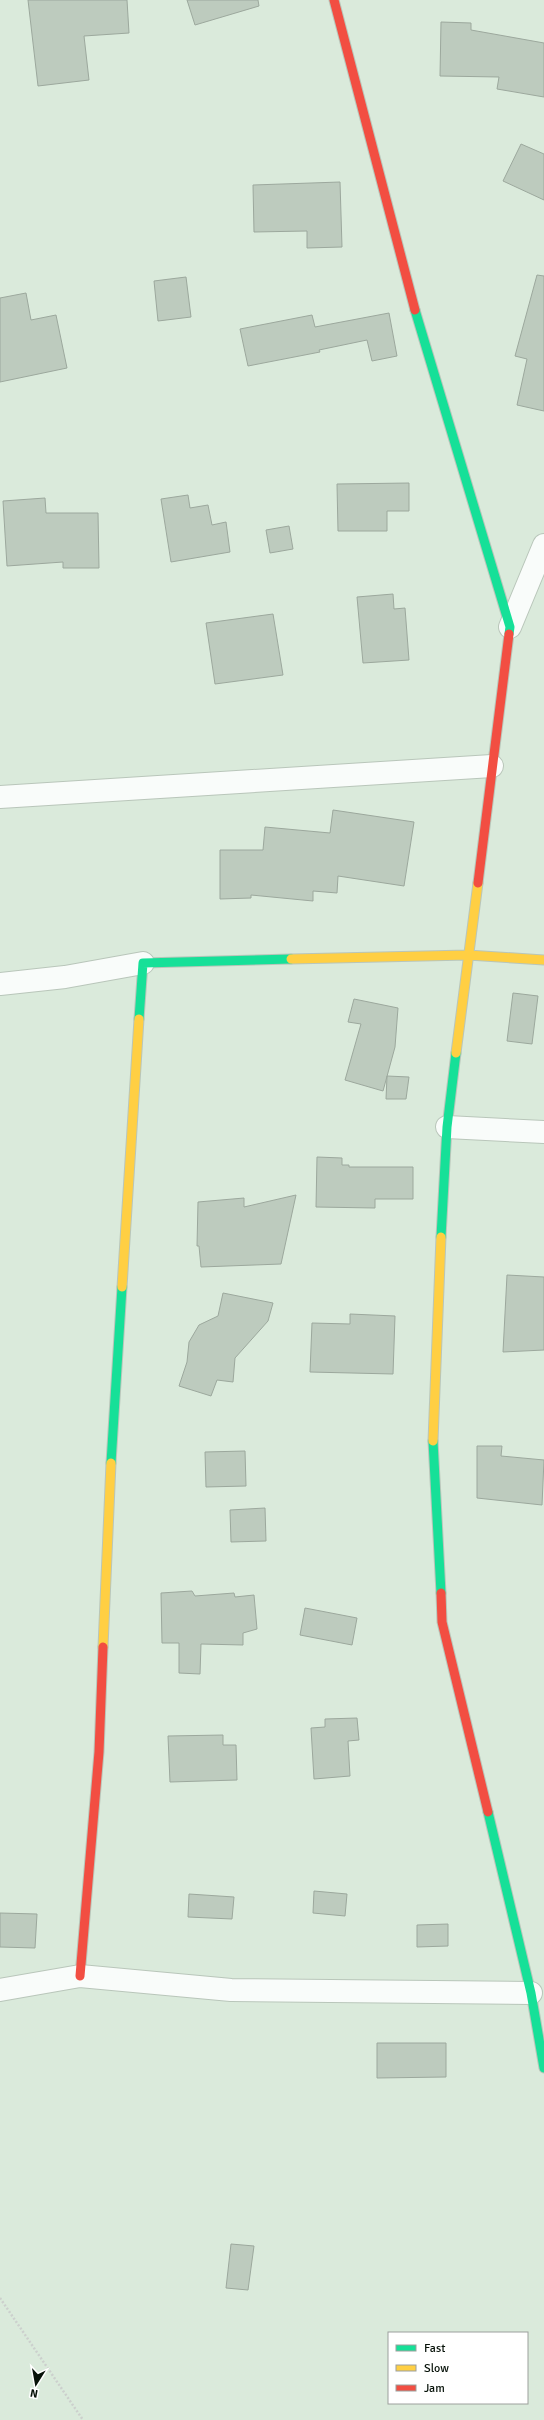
<svg xmlns="http://www.w3.org/2000/svg" width="544" height="2420" viewBox="0 0 544 2420" font-family="Signika,sans-serif">
  <style>
    .building { fill: #bdcbbe; stroke: #9ca89d }
    .lines { fill: none; stroke-linecap: round; stroke-linejoin: round }
    .street-casing { stroke: #b9c6ba; stroke-width: 24 }
    .fast-casing { stroke: #b9c6ba; stroke-width: 11 }
    .slow-casing { stroke: #b9c6ba; stroke-width: 11 }
    .jam-casing { stroke: #b9c6ba; stroke-width: 11 }
    .path { stroke: #ccd0cd; stroke-width: 2.5; stroke-dasharray: 2 2; stroke-linecap: butt }
    .street { stroke: #f9fcfa; stroke-width: 22 }
    .fast { stroke: #16e098; stroke-width: 9 }
    .slow { stroke: #ffcf43; stroke-width: 9 }
    .jam { stroke: #f24e42; stroke-width: 9 }
  </style>
  <rect width="100%" height="100%" fill="#daeadb"/>
  <path class="building" d="M 28,0 L 127,0 L 129,33 L 84,36 L 89,80 L 38,86 Z
    M 187,0 L 258,0 L 259,6 L 195,25 Z
    M 441,22 L 471,23 L 471,30 L 544,43 L 544,97 L 497,89 L 499,77 L 440,76 Z
    M 521,144 L 544,154 L 544,200 L 503,181 Z
    M 340,182 L 342,247 L 307,248 L 307,231 L 254,232 L 253,185 Z
    M 537,275 L 544,276 L 544,411 L 517,405 L 527,359 L 515,356 Z
    M 186,277 L 191,317 L 158,321 L 154,281 Z
    M 26,293 L 31,320 L 56,315 L 67,368 L 0,382 L 0,298 Z
    M 389,313 L 397,356 L 372,361 L 367,340 L 319,350 L 320,352 L 248,366 L 240,329 L 312,315 L 315,327 Z
    M 409,483 L 409,511 L 387,511 L 387,531 L 338,531 L 337,484 Z
    M 188,495 L 190,508 L 208,505 L 212,525 L 226,522 L 230,552 L 171,562 L 161,499 Z
    M 45,498 L 46,513 L 98,513 L 99,568 L 63,568 L 63,562 L 7,566 L 3,501 Z
    M 289,526 L 293,549 L 270,553 L 266,530 Z
    M 393,594 L 394,609 L 405,608 L 409,660 L 363,663 L 357,597 Z
    M 273,614 L 283,675 L 215,684 L 206,623 Z
    M 333,810 L 414,822 L 404,886 L 338,876 L 337,893 L 313,891 L 313,901 L 251,895 L 251,898 L 220,899 L 220,850 L 263,850 L 265,827 L 330,833 Z
    M 513,993 L 538,996 L 532,1044 L 507,1041 Z
    M 354,999 L 398,1008 L 395,1047 L 383,1091 L 345,1080 L 361,1024 L 348,1022 Z
    M 387,1076 L 409,1077 L 406,1099 L 386,1099 Z
    M 317,1157 L 342,1158 L 342,1165 L 349,1165 L 349,1167 L 413,1167 L 413,1199 L 375,1199 L 375,1208 L 316,1207 Z
    M 296,1195 L 281,1264 L 201,1267 L 199,1246 L 197,1246 L 198,1202 L 244,1198 L 244,1207 Z
    M 507,1275 L 544,1277 L 544,1350 L 503,1352 Z
    M 223,1293 L 273,1303 L 268,1321 L 235,1358 L 233,1382 L 217,1380 L 211,1396 L 179,1386 L 187,1362 L 189,1342 L 199,1325 L 218,1316 Z
    M 350,1314 L 395,1316 L 393,1374 L 310,1372 L 312,1323 L 350,1324 Z
    M 477,1446 L 502,1446 L 501,1456 L 544,1460 L 542,1505 L 477,1498 Z
    M 245,1451 L 246,1486 L 206,1487 L 205,1452 Z
    M 265,1508 L 266,1541 L 231,1542 L 230,1510 Z
    M 192,1591 L 195,1596 L 234,1593 L 235,1597 L 254,1595 L 257,1629 L 243,1633 L 243,1645 L 201,1644 L 200,1674 L 179,1673 L 179,1643 L 162,1643 L 161,1593 Z
    M 305,1608 L 357,1618 L 352,1645 L 300,1635 Z
    M 357,1718 L 359,1740 L 348,1741 L 350,1776 L 314,1779 L 311,1728 L 325,1727 L 325,1719 Z
    M 223,1735 L 223,1745 L 236,1745 L 237,1780 L 170,1782 L 168,1736 Z
    M 314,1891 L 347,1894 L 345,1916 L 313,1913 Z
    M 189,1894 L 234,1897 L 232,1919 L 188,1917 Z
    M 0,1913 L 37,1914 L 35,1948 L 0,1947 Z
    M 448,1924 L 448,1946 L 417,1947 L 417,1925 Z
    M 377,2043 L 446,2043 L 446,2077 L 377,2078 Z
    M 231,2244 L 254,2246 L 248,2290 L 226,2288 Z"/>
  <g class="lines">
    <defs>
      <path id="street" d="M 510,627 L 544,545
        M 0,797 L 492,766
        M 0,984 L 65,977 L 143,963
        M 447,1127 L 544,1132
        M 0,1990 L 80,1976 L 231,1990 L 531,1993"/>
      <path id="fast" d="M 415,310 L 510,627 L 509,634
        M 139,1019 L 143,963 L 291,959
        M 441,1237 L 447,1127 L 456,1053
        M 433,1441 L 441,1593
        M 111,1463 L 122,1287
        M 488,1812 L 531,1993 L 544,2068"/>
      <path id="slow" d="M 291,959 L 468,955 L 544,960
        M 456,1053 L 478,883
        M 122,1287 L 139,1019
        M 433,1441 L 441,1237
        M 103,1647 L 111,1463"/>
      <path id="jam" d="M 334,0 L 415,310
        M 478,883 L 509,634
        M 441,1593 L 442,1622 L 488,1812
        M 80,1976 L 99,1752 L 103,1647"/>
    </defs>
    <use href="#street" class="street-casing"/>
    <use href="#fast" class="fast-casing"/>
    <use href="#slow" class="slow-casing"/>
    <use href="#jam" class="jam-casing"/>
    <path class="path" d="M 0,2298 L 83,2420"/>
    <use href="#street" class="street"/>
    <use href="#fast" class="fast"/>
    <use href="#slow" class="slow"/>
    <use href="#jam" class="jam"/>
  </g>
  <rect x="388" y="2332" width="140" height="72" fill="#ffffff" stroke="#9ca09d"/>
  <rect x="396" y="2345" width="20" height="6" fill="#16e098" stroke="#9ca09d"/>
  <text x="424" y="2352" font-size="12" fill="#071209">Fast</text>
  <rect x="396" y="2365" width="20" height="6" fill="#ffcf43" stroke="#9ca09d"/>
  <text x="424" y="2372" font-size="12" fill="#071209">Slow</text>
  <rect x="396" y="2385" width="20" height="6" fill="#f24e42" stroke="#9ca09d"/>
  <text x="424" y="2392" font-size="12" fill="#071209">Jam</text>
  <g transform="translate(36 2384) rotate(191)" stroke="#ffffff" stroke-width="3" paint-order="stroke">
  <path d="M0-3L7 15L0 10L-7 15Z" fill="#071209"/>
  <text y="-6" font-size="11" font-weight="bold" text-anchor="middle" fill="#071209">N</text>
  </g>
</svg>
